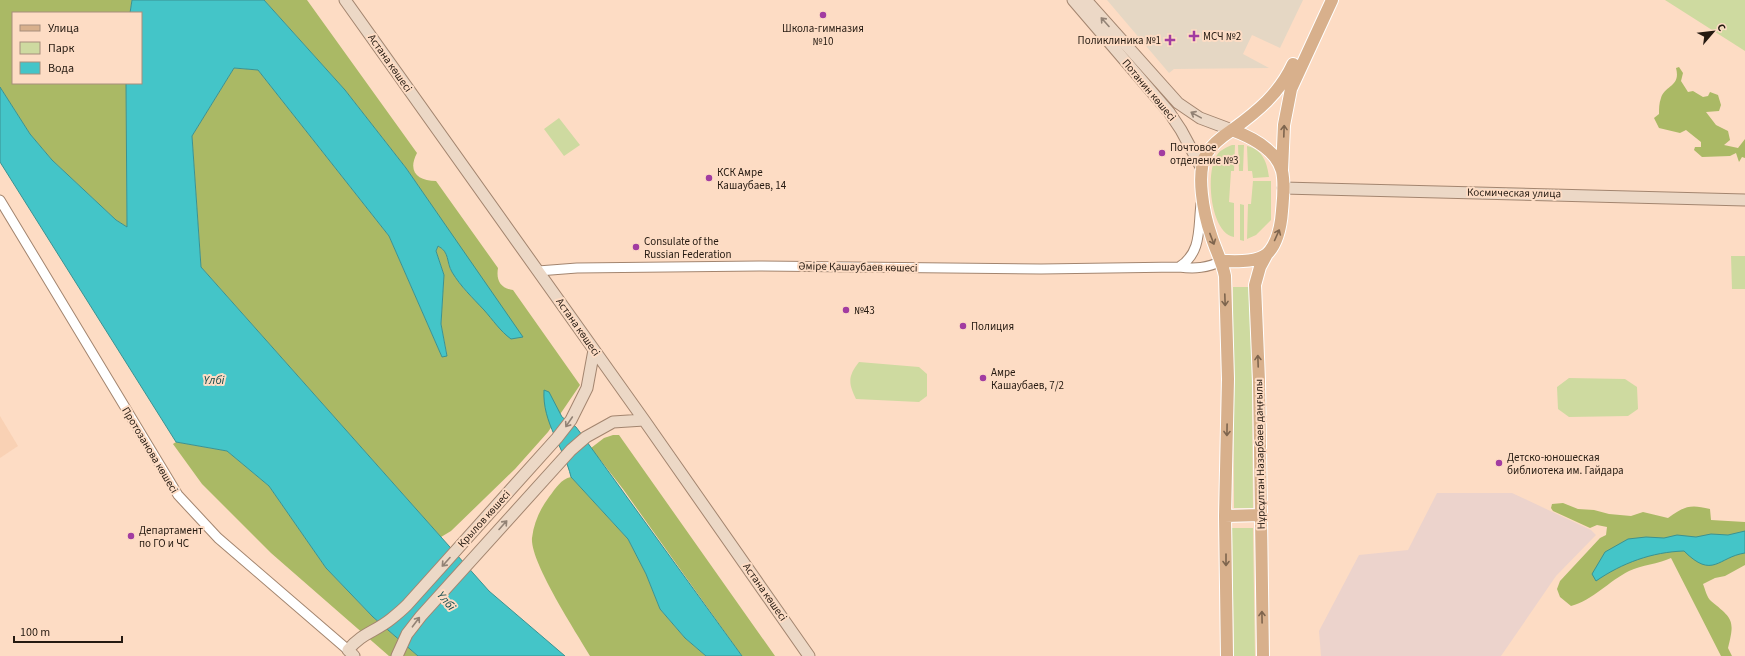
<svg xmlns="http://www.w3.org/2000/svg" width="1745" height="656" viewBox="0 0 1745 656" font-family="'Source Sans 3',sans-serif">
  <style>
    .commercial { fill: #ecd3cc }
    .built { fill: #f9d1b4 }
    .medical { fill: #e5d7c4 }
    .green { fill: #cedaa0 }
    .forest { fill: #aab965 }
    .water { fill: #44c5c8; stroke: #3b9291 }
    .lines { fill: none; stroke-linecap: round; stroke-linejoin: round }
    .tertiary-casing { stroke: #a3856f; stroke-width: 11 }
    .secondary-casing { stroke: #a3856f; stroke-width: 13 }
    .primary-casing { stroke: #fff; stroke-width: 14 }
    .tertiary { stroke: #fff; stroke-width: 9 }
    .secondary { stroke: #ecd8c6; stroke-width: 11 }
    .primary { stroke: #d8b08c; stroke-width: 12 }
    .oneway { stroke: #928275 }
    .oneway2 { stroke: #7e654e }
    .poi-dot { fill: #a23ca1; stroke: #fddcc4; stroke-width: 1.5 }
    .labels { text-anchor: middle; dominant-baseline: central; stroke-width: 4; stroke-linejoin: round; paint-order: stroke }
    .poi-label { font-size: 11px; fill: #251a11; stroke: #fddcc4; text-anchor: start }
    .street-label { font-size: 11px; fill: #251a11; stroke: #fddcc4 }
    .water-label { font-size: 12px; font-style: italic; fill: #10494a; stroke: #fddcc4 }
  </style>
  <rect width="100%" height="100%" fill="#fddcc4"/>
  <path class="commercial" d="M 1437,493 L 1512,493 L 1591,530 L 1596,535 L 1556,576 L 1501,656 L 1321,656 L 1319,631 L 1359,555 L 1408,550 Z"/>
  <path class="built" d="M 0,416 L 18,446 L 0,458 Z"/>
  <path class="medical" d="M 1107,0 L 1303,0 L 1280,48 L 1252,35 L 1243,54 L 1269,68 L 1174,69 L 1169,73 Z"/>
  <path class="green" d="M 1665,0 L 1745,0 L 1745,51 Z
    M 559,118 L 580,145 L 564,156 L 544,129 Z
    M 1232,145 L 1235,145 L 1234,171 L 1231,171 L 1229,202 L 1234,203 L 1234,237 C 1210,233 1205,172 1217,155 C 1220,150 1227,147 1232,145 Z
    M 1238,145 L 1244,145 L 1243,171 L 1239,171 Z
    M 1247,146 C 1263,150 1267,162 1269,177 L 1253,178 L 1252,171 L 1248,171 Z
    M 1253,181 L 1271,181 L 1271,220 L 1256,235 L 1247,239 L 1248,204 L 1251,204 Z
    M 1240,204 L 1244,205 L 1244,241 L 1240,240 Z
    M 1731,256 L 1745,256 L 1745,289 L 1732,289 Z
    M 1233,287 L 1251,287 L 1253,508 L 1234,508 Z
    M 859,362 L 919,367 L 927,374 L 927,396 L 919,402 L 856,399 C 848,383 848,376 859,362 Z
    M 1569,378 L 1625,379 L 1637,387 L 1638,409 L 1628,416 L 1569,417 L 1558,409 L 1557,387 Z
    M 1232,528 L 1253,528 L 1255,656 L 1234,656 Z"/>
  <path class="forest" d="M 0,0 L 132,0 L 130,13 L 13,13 L 13,83 L 126,83 L 127,227 L 116,220 L 52,160 L 30,134 L 0,87 Z
    M 264,0 L 307,0 L 417,153 C 407,172 418,181 436,181 L 498,268 C 496,280 500,288 513,290 L 580,385 L 548,432 L 515,469 L 451,531 L 441,537 L 201,267 L 192,136 L 234,68 L 258,70 L 389,236 L 442,357 L 447,355 L 441,324 L 444,275 L 436,251 L 438,246 C 450,252 446,262 452,272 C 470,301 495,318 522,337 L 406,168 L 345,90 Z
    M 1679,67 L 1683,73 L 1681,81 L 1688,92 L 1693,91 L 1703,97 L 1708,96 L 1710,92 L 1718,95 L 1721,105 L 1719,111 L 1706,112 L 1716,125 L 1728,131 L 1730,140 L 1724,145 L 1738,148 L 1745,139 L 1745,158 L 1742,157 L 1739,162 L 1736,153 L 1730,156 L 1702,157 L 1694,150 L 1695,147 L 1701,147 L 1701,142 L 1686,130 L 1680,133 L 1659,128 L 1654,118 L 1659,114 C 1659,109 1659,103 1661,98 C 1665,85 1681,87 1676,68 Z
    M 613,435 L 619,435 L 775,656 L 742,656 L 623,489 L 591,448 L 604,438 Z
    M 176,442 L 227,451 L 269,486 L 326,568 L 373,617 L 418,656 L 389,656 L 271,553 L 202,484 L 173,444 Z
    M 571,477 L 628,539 L 646,574 L 660,609 L 685,638 L 706,656 L 590,656 C 576,632 530,562 532,538 C 534,522 540,509 549,497 C 556,488 561,479 571,477 Z
    M 1563,503 L 1578,509 L 1594,510 L 1609,514 L 1631,516 L 1643,512 L 1668,518 C 1685,506 1690,504 1710,509 L 1711,520 L 1745,522 L 1745,565 L 1725,576 L 1715,578 L 1703,584 C 1705,589 1707,598 1711,601 C 1733,619 1735,620 1728,648 L 1732,656 L 1721,656 L 1671,558 C 1658,564 1642,565 1629,571 C 1609,581 1593,600 1571,606 L 1560,597 L 1557,589 L 1560,581 L 1600,538 L 1606,535 L 1607,527 L 1597,525 L 1590,528 L 1553,511 L 1551,508 L 1552,504 Z"/>
  <path class="water" d="M 132,0 L 264,0 L 345,90 L 406,168 L 523,337 L 511,339 C 500,331 493,320 484,310 C 472,297 461,287 452,272 C 446,262 450,252 438,246 L 436,251 L 444,275 L 441,324 L 447,356 L 442,357 L 389,236 L 258,70 L 234,68 L 192,136 L 201,267 L 489,591 L 565,656 L 418,656 L 373,617 L 326,568 L 269,486 L 227,451 L 176,442 L 0,162 L 0,87 L 30,134 L 52,160 L 116,220 L 127,227 L 126,83 L 141,83 L 141,13 L 130,13 Z
    M 544,390 L 549,392 L 562,417 L 576,427 L 582,435 L 742,656 L 706,656 L 685,638 L 660,609 L 646,574 L 628,539 L 571,477 C 564,447 542,423 544,390 Z
    M 1745,531 L 1745,553 C 1718,557 1713,580 1684,551 C 1652,552 1622,563 1596,581 L 1592,574 L 1605,552 L 1628,539 L 1646,537 L 1664,538 L 1677,535 L 1696,537 L 1711,534 L 1728,535 Z"/>
  <g class="lines">
    <defs>
      <path id="tertiary" d="M 0,200 L 178,495 L 218,538 L 348,650
        M 1179,267 C 1202,253 1198,228 1201,204
        M 538,271 L 577,268 L 759,266 L 1041,269 L 1179,267 C 1195,269 1207,268 1222,261"/>
      <path id="secondary" d="M 345,0 L 644,420 L 809,656
        M 1073,0 L 1169,112 L 1181,130 L 1201,167
        M 1086,0 L 1178,103 L 1200,118 L 1232,130
        M 1283,188 L 1745,200
        M 354,656 L 348,650 C 362,633 375,632 391,619 C 396,615 402,610 407,605 L 557,438 L 571,420 L 587,388 L 594,350
        M 397,656 L 407,634 L 421,616 L 571,450 L 586,437 L 613,422 L 644,420"/>
      <path id="primary" d="M 1232,130 C 1258,111 1279,94 1293,64
        M 1282,170 L 1284,125 L 1291,89 L 1332,0
        M 1222,261 C 1235,261 1256,263 1267,254 C 1277,244 1281,225 1282,211 C 1283,199 1285,184 1282,171 C 1276,149 1251,137 1232,130 C 1223,136 1213,143 1207,153 C 1195,172 1204,215 1211,235 C 1215,249 1222,261 1225,276 L 1228,379 L 1225,516 L 1227,656
        M 1225,516 L 1261,515
        M 1263,656 L 1259,381 L 1255,285 L 1260,267 L 1267,254"/>
    </defs>
    <use href="#tertiary" class="tertiary-casing"/>
    <use href="#secondary" class="secondary-casing"/>
    <use href="#primary" class="primary-casing"/>
    <use href="#tertiary" class="tertiary"/>
    <use href="#secondary" class="secondary"/>
    <use href="#primary" class="primary"/>
  </g>
  <defs><path id="oneway-shaft" d="M-6 0H5M1.5-3L5.5 0L1.5 3" fill="none" stroke-width="1.6" stroke-linecap="round" stroke-linejoin="round"/></defs>
  <g class="oneway">
    <use href="#oneway-shaft" transform="translate(1105 22) rotate(-132)"/>
    <use href="#oneway-shaft" transform="translate(1196 115) rotate(-151)"/>
    <use href="#oneway-shaft" transform="translate(569 422) rotate(124)"/>
    <use href="#oneway-shaft" transform="translate(503 525) rotate(-48)"/>
    <use href="#oneway-shaft" transform="translate(446 562) rotate(132)"/>
    <use href="#oneway-shaft" transform="translate(416 622) rotate(-53)"/>
  </g>
  <g class="oneway2">
    <use href="#oneway-shaft" transform="translate(1284 131) rotate(-88)"/>
    <use href="#oneway-shaft" transform="translate(1277 235) rotate(-66)"/>
    <use href="#oneway-shaft" transform="translate(1212 239) rotate(69)"/>
    <use href="#oneway-shaft" transform="translate(1225 300) rotate(88)"/>
    <use href="#oneway-shaft" transform="translate(1258 361) rotate(-92)"/>
    <use href="#oneway-shaft" transform="translate(1227 430) rotate(91)"/>
    <use href="#oneway-shaft" transform="translate(1226 560) rotate(90)"/>
    <use href="#oneway-shaft" transform="translate(1262 617) rotate(-91)"/>
  </g>
  <g class="poi-dot">
    <circle cx="823" cy="15" r="4"/>
    <path d="M1192 30h4v4h4v4h-4v4h-4v-4h-4v-4h4z"/>
    <path d="M1168 34h4v4h4v4h-4v4h-4v-4h-4v-4h4z"/>
    <circle cx="1162" cy="153" r="4"/>
    <circle cx="709" cy="178" r="4"/>
    <circle cx="636" cy="247" r="4"/>
    <circle cx="846" cy="310" r="4"/>
    <circle cx="963" cy="326" r="4"/>
    <circle cx="983" cy="378" r="4"/>
    <circle cx="1499" cy="463" r="4"/>
    <circle cx="131" cy="536" r="4"/>
  </g>
  <g class="labels">
    <g class="poi-label">
      <text x="823" y="28" text-anchor="middle">Школа-гимназия<tspan x="823" dy="13">№10</tspan></text>
      <text x="1203" y="36">МСЧ №2</text>
      <text x="1161" y="40" text-anchor="end">Поликлиника №1</text>
      <text x="1170" y="147">Почтовое<tspan x="1170" dy="13">отделение №3</tspan></text>
      <text x="717" y="172">КСК Амре<tspan x="717" dy="13">Кашаубаев, 14</tspan></text>
      <text x="644" y="241">Consulate of the<tspan x="644" dy="13">Russian Federation</tspan></text>
      <text x="854" y="310">№43</text>
      <text x="971" y="326">Полиция</text>
      <text x="991" y="372">Амре<tspan x="991" dy="13">Кашаубаев, 7/2</tspan></text>
      <text x="1507" y="457">Детско-юношеская<tspan x="1507" dy="13">библиотека им. Гайдара</tspan></text>
      <text x="139" y="530">Департамент<tspan x="139" dy="13">по ГО и ЧС</tspan></text>
    </g>
    <g class="street-label">
      <text transform="translate(390 63) rotate(55)">Астана көшесі</text>
      <text transform="translate(1149 90) rotate(50)">Потанин көшесі</text>
      <text transform="translate(1514 193) rotate(1)">Космическая улица</text>
      <text transform="translate(858 267) rotate(1)">Әміре Қашаубаев көшесі</text>
      <text transform="translate(578 327) rotate(55)">Астана көшесі</text>
      <text transform="translate(150 450) rotate(59)">Протозанова көшесі</text>
      <text transform="translate(1260 454) rotate(-91)">Нұрсұлтан Назарбаев даңғылы</text>
      <text transform="translate(484 519) rotate(-48)">Крылов көшесі</text>
      <text transform="translate(765 592) rotate(55)">Астана көшесі</text>
    </g>
    <g class="water-label">
      <text x="214" y="380">Үлбі</text>
      <text transform="translate(446 601) rotate(50)">Үлбі</text>
    </g>
  </g>
  <rect x="12" y="12" width="130" height="72" fill="#fddcc4" stroke="#a78e7c"/>
  <rect x="20" y="25" width="20" height="6" fill="#d8b08c" stroke="#a78e7c"/>
  <text x="48" y="32" font-size="12" fill="#251a11">Улица</text>
  <rect x="20" y="42" width="20" height="12" fill="#cedaa0" stroke="#a78e7c"/>
  <text x="48" y="52" font-size="12" fill="#251a11">Парк</text>
  <rect x="20" y="62" width="20" height="12" fill="#44c5c8" stroke="#a78e7c"/>
  <text x="48" y="72" font-size="12" fill="#251a11">Вода</text>
  <g transform="translate(1713 32) rotate(62)" stroke="#fddcc4" stroke-width="3" paint-order="stroke">
  <path d="M0-3L7 15L0 10L-7 15Z" fill="#251a11"/>
  <text y="-6" font-size="11" font-weight="bold" text-anchor="middle" fill="#251a11">С</text>
  </g>
  <path d="M14 636v6h108v-6" fill="none" stroke="#251a11" stroke-width="2"/>
  <text x="20" y="636" font-size="12" fill="#251a11" stroke="#fddcc4" stroke-width="3" paint-order="stroke">100 m</text>
</svg>
